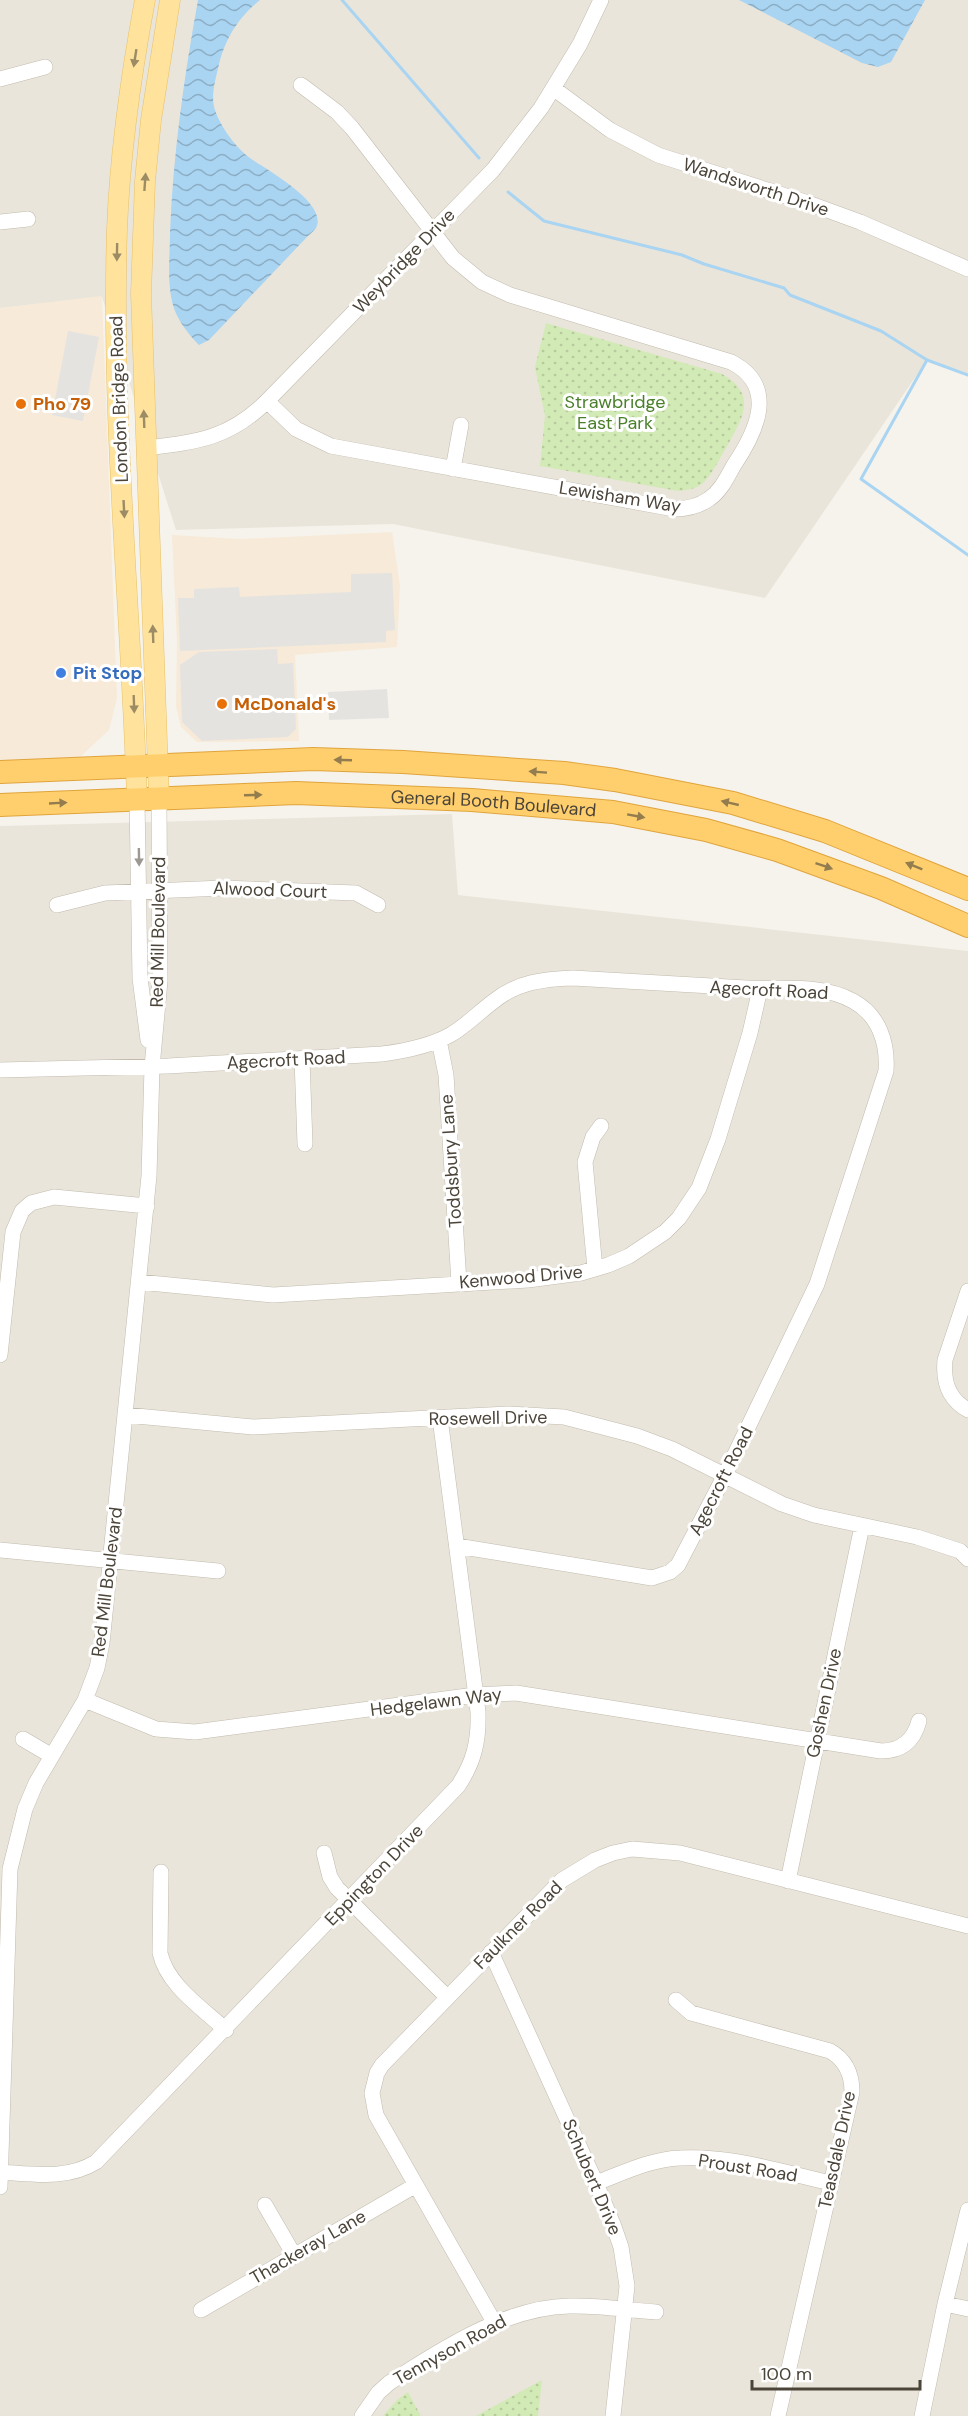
<svg xmlns="http://www.w3.org/2000/svg" width="968" height="2416" viewBox="0 0 968 2416" font-family="'DM Sans',sans-serif">
  <style>
    .residential { fill: #eae5da }
    .commercial { fill: #f7ead8 }
    .green { fill: url(#green-dots) }
    .parking { fill: #e5e3e0 }
    .water { fill: url(#water-waves) }
    .lines { fill: none; stroke-linecap: round; stroke-linejoin: round }
    .stream { stroke: #a9d4f2; stroke-width: 3 }
    .minor-casing { stroke: #c2bbae; stroke-width: 16 }
    .major-casing { stroke: #e6c16a; stroke-width: 21 }
    .highway-casing { stroke: #e0a43c; stroke-width: 24 }
    .minor { stroke: #fff; stroke-width: 15 }
    .major { stroke: #ffe39c; stroke-width: 20 }
    .highway { stroke: #ffcf6e; stroke-width: 22 }
    .oneway { fill: #9c8c66 }
    .oneway2 { fill: #937c4e }
    .oneway3 { fill: #9c9892 }
    .food-dot { fill: #e8710a; stroke: #fff; stroke-width: 2 }
    .shop-dot { fill: #3f7fe0; stroke: #fff; stroke-width: 2 }
    .labels { text-anchor: middle; dominant-baseline: central; stroke-width: 6; stroke-linejoin: round; paint-order: stroke }
    .street-label { font-size: 18px; fill: #4b4439; stroke: #fff }
    .park-label { font-size: 18px; fill: #4a7f2a; stroke: #fff }
    .food-label { font-size: 18px; font-weight: bold; fill: #c56008; stroke: #fff; text-anchor: start }
    .shop-label { font-size: 18px; font-weight: bold; fill: #366cbe; stroke: #fff; text-anchor: start }
  </style>
  <defs>
    <pattern id="green-dots" width="8" height="8" patternUnits="userSpaceOnUse" patternTransform="scale(1.5)"><rect width="8" height="8" fill="#d2eab5"/><path d="M2 2h.1M6 6h.1" fill="none" stroke="#b6ca9c" stroke-width="1.8" stroke-linecap="round"/></pattern>
    <pattern id="water-waves" width="16" height="10" patternUnits="userSpaceOnUse" patternTransform="scale(1.5)"><rect width="16" height="10" fill="#a9d4f2"/><path d="M0 5q4-4 8 0t8 0" fill="none" stroke="#8caec5"/></pattern>
  </defs>
  <rect width="100%" height="100%" fill="#f6f3ec"/>
  <path class="residential" d="M 0,0 L 968,0 L 968,375 L 927,360 L 765,598 L 393,524 L 176,530 L 102,297 L 0,308 Z
    M 452,814 L 458,895 L 968,951 L 968,2416 L 0,2416 L 0,826 Z"/>
  <path class="commercial" d="M 102,296 L 117,698 L 109,730 L 80,757 L 0,762 L 0,308 Z
    M 392,532 L 400,586 L 397,647 L 295,655 L 299,741 L 197,742 L 181,727 L 176,707 L 177,642 L 172,535 L 241,539 Z"/>
  <path class="green" d="M 546,323 L 722,374 C 759,395 742,419 726,448 C 719,459 713,474 703,483 C 696,489 687,490 678,491 L 540,466 L 545,416 L 535,367 Z
    M 542,2380 L 538,2416 L 476,2416 Z
    M 408,2392 L 421,2416 L 383,2416 L 397,2400 Z"/>
  <path class="parking" d="M 68,331 L 99,337 L 83,421 L 52,415 Z
    M 392,573 L 395,630 L 386,631 L 386,642 L 180,651 L 178,598 L 194,598 L 194,589 L 239,587 L 240,597 L 351,592 L 351,574 Z
    M 277,649 L 278,664 L 293,663 L 296,729 L 288,737 L 202,741 L 182,722 L 180,665 L 199,652 Z
    M 387,689 L 389,718 L 329,720 L 328,692 Z"/>
  <path class="water" d="M 198,0 L 260,0 C 239,16 225,39 219,64 C 216,78 210,96 215,110 C 220,126 236,148 250,158 C 265,169 329,203 316,228 C 314,231 309,235 306,238 L 209,340 L 199,345 C 189,335 180,323 175,311 C 166,287 170,258 170,233 C 173,155 184,77 198,0 Z
    M 739,0 L 925,0 L 891,62 L 878,67 L 862,63 Z"/>
  <g class="lines">
    <path class="stream" d="M 342,0 L 479,158
      M 508,192 L 544,221 L 682,255 L 704,264 L 784,288 L 790,295 L 881,331 L 927,360 L 968,375
      M 927,360 L 861,479 L 968,555"/>
    <defs>
      <path id="minor" d="M 0,79 L 45,67
        M 553,88 L 610,130 L 658,155 L 808,203 L 860,222 L 968,269
        M 0,222 L 28,219
        M 267,401 L 296,429 L 331,446 L 674,509 C 687,509 699,506 709,499 C 721,491 727,477 734,465 C 757,431 778,386 731,362 L 510,295 L 482,282 L 453,258 L 352,128 L 337,112 L 301,85
        M 145,448 C 196,442 229,439 267,401 L 493,170 L 541,108 L 580,44 L 601,0
        M 453,469 L 461,425
        M 137,799 L 140,978 L 148,1040
        M 57,905 L 105,893 L 223,888 L 356,893 L 378,905
        M 439,1040 L 446,1075 L 459,1283
        M 302,1059 L 305,1144
        M 0,1070 L 168,1066 L 382,1054 C 405,1051 430,1046 450,1035 C 466,1026 479,1012 494,1001 C 517,982 544,979 573,978 C 630,981 688,985 746,988 C 781,990 821,983 853,1001 C 879,1015 888,1043 886,1071 L 817,1284 L 725,1475 L 678,1565 L 670,1572 L 652,1578 L 457,1546
        M 595,1269 L 585,1162 L 593,1137 L 601,1126
        M 139,1282 L 273,1295 L 528,1280 L 581,1273 L 608,1265 L 629,1256 L 665,1232 L 679,1218 L 699,1188 L 718,1139 L 750,1033 L 760,989
        M 968,1291 L 945,1360 C 943,1381 948,1399 968,1410
        M 0,1355 L 13,1232 L 22,1211 L 31,1203 L 54,1197 L 147,1206
        M 126,1415 L 253,1427 L 508,1414 L 564,1417 L 637,1436 L 672,1449 L 782,1504 L 814,1515 L 917,1537 L 960,1551 L 968,1559
        M 0,1550 L 218,1571
        M 85,1700 L 156,1729 L 195,1732 L 475,1695 L 516,1693 L 881,1751 C 902,1751 914,1740 919,1721
        M 23,1739 L 52,1756
        M 324,1853 L 330,1877 L 337,1888 L 447,1997
        M 161,1872 L 160,1953 C 167,1985 202,2008 226,2030
        M 788,1881 L 862,1526
        M 491,1952 L 596,2183 L 613,2224 L 621,2247 L 627,2286 L 613,2416
        M 676,2000 L 691,2013 L 830,2051 C 846,2060 852,2074 852,2092 L 778,2416
        M 0,2172 C 33,2174 67,2180 96,2162 L 458,1786 C 474,1762 479,1741 478,1712 L 440,1418
        M 596,2183 C 623,2173 651,2159 680,2158 C 730,2155 782,2172 831,2183
        M 0,2187 L 10,1869 L 25,1809 L 36,1783 L 85,1700 L 97,1668 L 102,1643 L 149,1176 L 152,1067 L 160,981 L 159,798
        M 265,2205 L 294,2255
        M 945,2304 L 968,2309
        M 201,2310 L 416,2185
        M 494,2322 L 376,2115 L 372,2093 L 377,2073 L 382,2065 L 562,1880 L 595,1860 L 613,1853 L 632,1849 L 680,1853 L 968,1926
        M 362,2416 L 378,2393 L 389,2383 C 440,2350 506,2307 569,2306 C 598,2305 627,2310 656,2312
        M 922,2416 L 945,2304 L 968,2210"/>
      <path id="major" d="M 159,798 L 141,294 L 145,181 L 151,120 L 170,0
        M 137,799 C 131,609 111,419 117,229 C 120,152 131,75 145,0"/>
      <g id="highway">
        <path d="M 0,772 L 313,759 L 403,762 L 564,773 L 615,780 L 733,803 L 825,831 L 968,889"/>
        <path id="s1" d="M 0,805 L 296,793 L 472,800 L 613,812 L 706,830 L 777,850 L 881,888 L 968,926"/>
      </g>
    </defs>
    <use href="#minor" class="minor-casing"/>
    <use href="#major" class="major-casing"/>
    <use href="#highway" class="highway-casing"/>
    <use href="#minor" class="minor"/>
    <use href="#major" class="major"/>
    <use href="#highway" class="highway"/>
  </g>
  <defs><path id="oneway-solid" d="M-6-.8H1V-3.2L6.5 0L1 3.2V.8H-6Z" transform="scale(1.5)"/></defs>
  <g class="oneway">
    <use href="#oneway-solid" transform="translate(135 58) rotate(99)"/>
    <use href="#oneway-solid" transform="translate(145 182) rotate(-86)"/>
    <use href="#oneway-solid" transform="translate(117 252) rotate(91)"/>
    <use href="#oneway-solid" transform="translate(144 419) rotate(-92)"/>
    <use href="#oneway-solid" transform="translate(124 509) rotate(87)"/>
    <use href="#oneway-solid" transform="translate(153 634) rotate(-92)"/>
    <use href="#oneway-solid" transform="translate(134 704) rotate(88)"/>
  </g>
  <g class="oneway2">
    <use href="#oneway-solid" transform="translate(343 760) rotate(-178)"/>
    <use href="#oneway-solid" transform="translate(538 772) rotate(-176)"/>
    <use href="#oneway-solid" transform="translate(253 795) rotate(-2)"/>
    <use href="#oneway-solid" transform="translate(58 803) rotate(-3)"/>
    <use href="#oneway-solid" transform="translate(730 803) rotate(-167)"/>
    <use href="#oneway-solid" transform="translate(636 816) rotate(10)"/>
    <use href="#oneway-solid" transform="translate(824 866) rotate(19)"/>
    <use href="#oneway-solid" transform="translate(914 866) rotate(-158)"/>
  </g>
  <use class="oneway3" href="#oneway-solid" transform="translate(139 857) rotate(89)"/>
  <g class="food-dot">
    <circle cx="21" cy="404" r="6"/>
    <circle cx="222" cy="704" r="6"/>
  </g>
  <circle class="shop-dot" cx="61" cy="673" r="6"/>
  <g class="labels">
    <g class="street-label">
      <text transform="translate(756 187) rotate(18)">Wandsworth Drive</text>
      <text transform="translate(404 261) rotate(-46)">Weybridge Drive</text>
      <text transform="translate(119 399) rotate(-92)">London Bridge Road</text>
      <text transform="translate(620 497) rotate(9)">Lewisham Way</text>
      <text stroke="none"><textPath href="#s1" startOffset="494">General Booth Boulevard</textPath></text>
      <text transform="translate(270 890) rotate(2)">Alwood Court</text>
      <text transform="translate(158 932) rotate(-89)">Red Mill Boulevard</text>
      <text transform="translate(769 990) rotate(3)">Agecroft Road</text>
      <text transform="translate(286 1060) rotate(-3)">Agecroft Road</text>
      <text transform="translate(451 1161) rotate(-94)">Toddsbury Lane</text>
      <text transform="translate(521 1277) rotate(-5)">Kenwood Drive</text>
      <text transform="translate(488 1418) rotate(-1)">Rosewell Drive</text>
      <text transform="translate(721 1481) rotate(-63)">Agecroft Road</text>
      <text transform="translate(107 1582) rotate(-83)">Red Mill Boulevard</text>
      <text transform="translate(436 1702) rotate(-7)">Hedgelawn Way</text>
      <text transform="translate(824 1703) rotate(-78)">Goshen Drive</text>
      <text transform="translate(374 1875) rotate(-46)">Eppington Drive</text>
      <text transform="translate(518 1925) rotate(-45)">Faulkner Road</text>
      <text transform="translate(837 2150) rotate(-78)">Teasdale Drive</text>
      <text transform="translate(748 2168) rotate(9)">Proust Road</text>
      <text transform="translate(592 2177) rotate(67)">Schubert Drive</text>
      <text transform="translate(308 2247) rotate(-30)">Thackeray Lane</text>
      <text transform="translate(450 2350) rotate(-29)">Tennyson Road</text>
    </g>
    <g class="park-label">
      <text x="615" y="402">Strawbridge<tspan x="615" dy="21">East Park</tspan></text>
    </g>
    <g class="food-label">
      <text x="33" y="404">Pho 79</text>
      <text x="234" y="704">McDonald's</text>
    </g>
    <g class="shop-label">
      <text x="73" y="673">Pit Stop</text>
    </g>
  </g>
  <path d="M752 2380v9h168v-9" fill="none" stroke="#4b4439" stroke-width="3"/>
  <text x="761" y="2380" font-size="18" fill="#4b4439" stroke="#ffffff" stroke-width="4.5" paint-order="stroke">100 m</text>
</svg>
